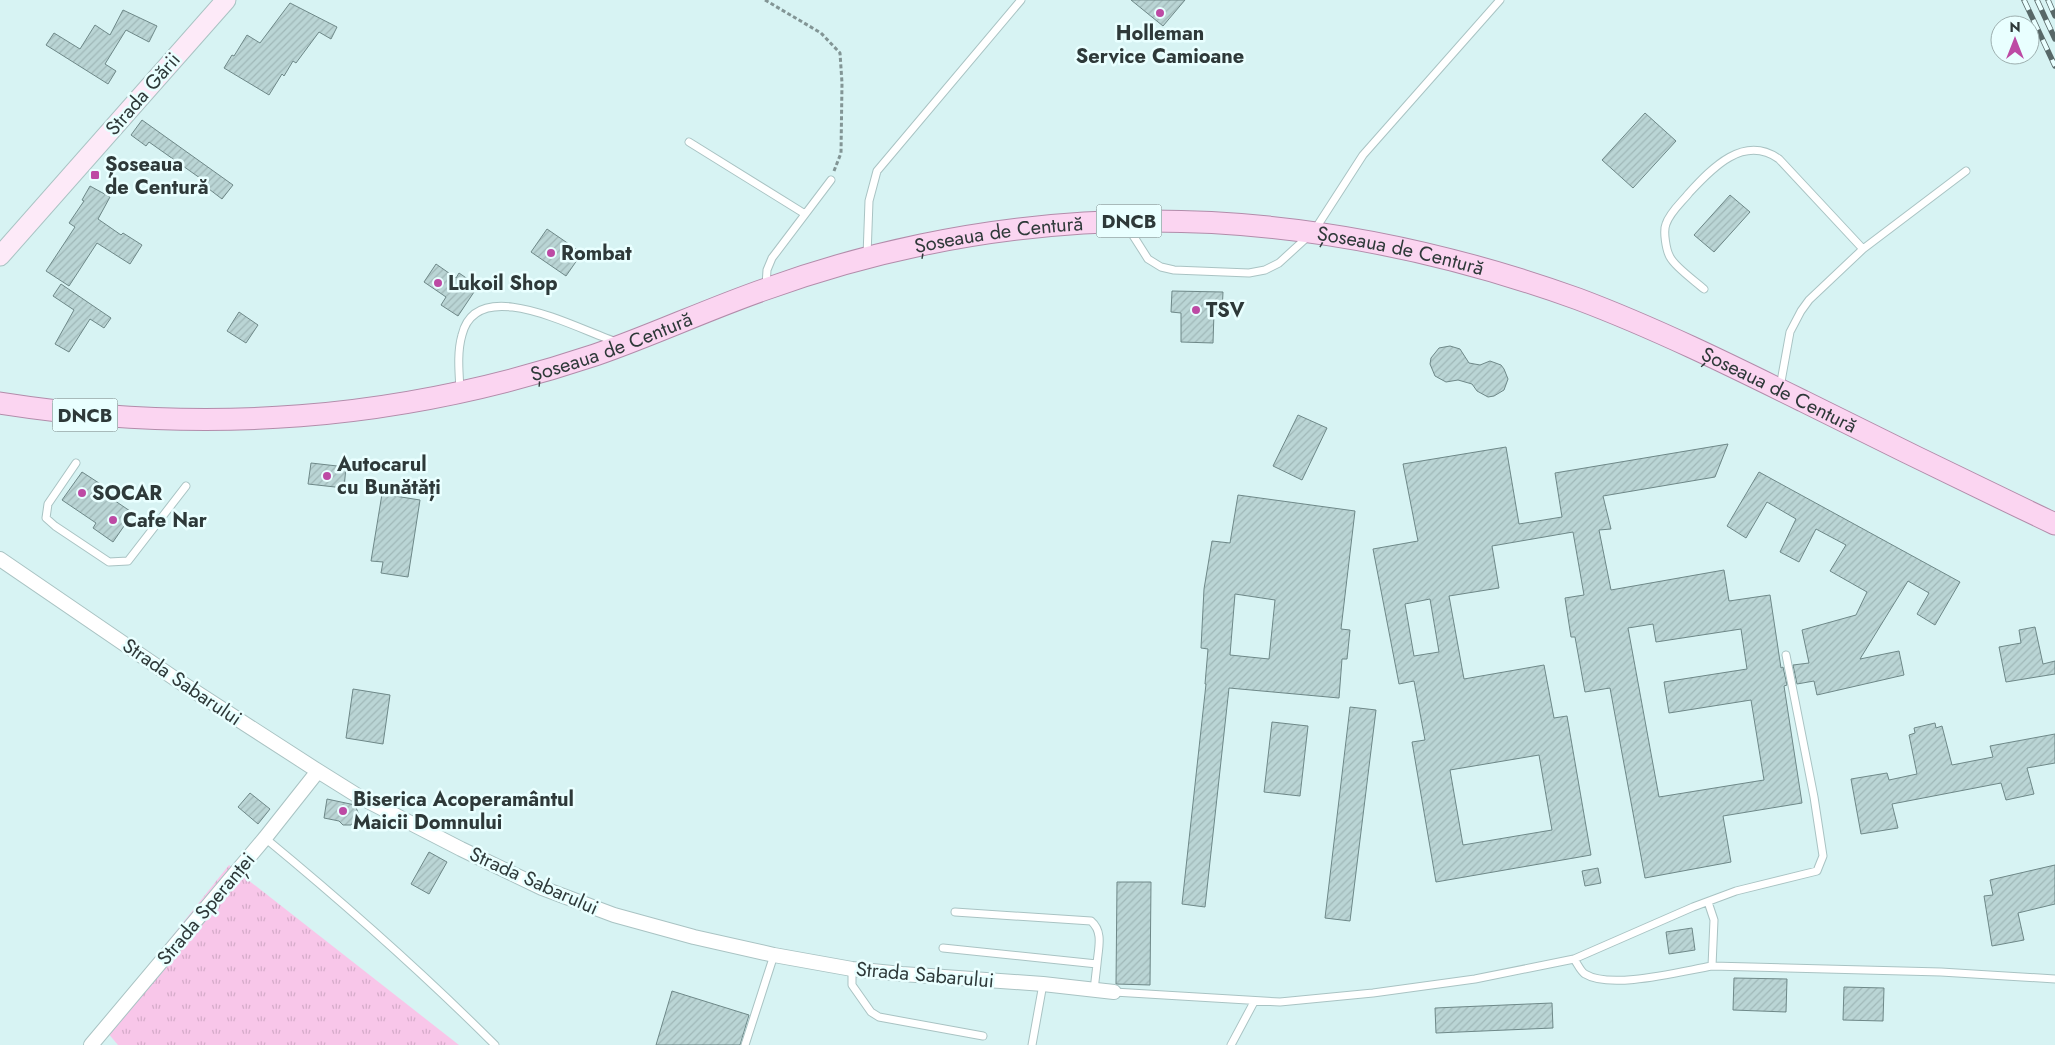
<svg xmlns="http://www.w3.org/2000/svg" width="2055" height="1045" viewBox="0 0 2055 1045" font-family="Jost,sans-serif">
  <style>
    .grass { fill: url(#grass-tufts) }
    .building { fill: url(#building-hatch); stroke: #6e8888; fill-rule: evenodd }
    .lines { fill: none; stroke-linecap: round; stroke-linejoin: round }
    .lane-casing { stroke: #a9c3c3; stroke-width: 9 }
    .street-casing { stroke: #a9c3c3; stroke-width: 16 }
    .secondary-casing { stroke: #a9c3c3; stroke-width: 21 }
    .primary-casing { stroke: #b28caa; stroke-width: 23 }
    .path { stroke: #829595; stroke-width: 3; stroke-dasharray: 4 2.5; stroke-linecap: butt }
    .lane { stroke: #fff; stroke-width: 7 }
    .street { stroke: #fff; stroke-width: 14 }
    .secondary { stroke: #fdeaf8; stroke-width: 19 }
    .primary { stroke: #fbd5f1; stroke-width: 21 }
    .rail-casing { stroke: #586868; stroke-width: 5.5 }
    .rail { stroke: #e9ffff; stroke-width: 4; stroke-dasharray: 11; stroke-linecap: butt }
    .poi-dot { fill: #bd4aa4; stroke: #e9ffff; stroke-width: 2 }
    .labels { text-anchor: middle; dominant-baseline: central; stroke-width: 5; stroke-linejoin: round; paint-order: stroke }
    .shield { fill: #e9ffff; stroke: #667474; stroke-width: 1 }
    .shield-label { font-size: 19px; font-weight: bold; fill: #2e3939 }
    .poi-label { font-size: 20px; font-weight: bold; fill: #2e3939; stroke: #e9ffff; text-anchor: start }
    .street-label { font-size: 20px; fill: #2e3939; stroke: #e9ffff }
  </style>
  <defs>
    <pattern id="grass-tufts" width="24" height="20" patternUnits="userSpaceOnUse" patternTransform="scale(1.25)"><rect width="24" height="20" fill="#f8c6e9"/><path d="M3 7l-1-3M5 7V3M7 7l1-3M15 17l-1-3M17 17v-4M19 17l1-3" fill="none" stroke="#d5abc9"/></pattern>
    <pattern id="building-hatch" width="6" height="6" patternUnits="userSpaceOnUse" patternTransform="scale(1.25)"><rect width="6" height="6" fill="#bad5d5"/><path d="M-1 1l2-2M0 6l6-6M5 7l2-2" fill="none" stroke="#a0b8b8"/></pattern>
  </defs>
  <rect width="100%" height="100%" fill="#d7f3f3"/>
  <path class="grass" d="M 229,865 L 459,1045 L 118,1045 L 101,1025 Z"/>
  <path class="building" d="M 1131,0 L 1185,0 L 1163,26 Z
    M 290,3 L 337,27 L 331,39 L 319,32 L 296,63 L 293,61 L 284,76 L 282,74 L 269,95 L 224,68 L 232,55 L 234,56 L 247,35 L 260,43 Z
    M 123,10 L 157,26 L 149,42 L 126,30 L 105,64 L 116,71 L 108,84 L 46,45 L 54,33 L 80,49 L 95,25 L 110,35 Z
    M 1645,113 L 1676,141 L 1633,188 L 1602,160 Z
    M 142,120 L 233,185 L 222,199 L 205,186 L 207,183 L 149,142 L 146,146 L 131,135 Z
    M 90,186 L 110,197 L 98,219 L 121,235 L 123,233 L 142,245 L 130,264 L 97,243 L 69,286 L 46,271 L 75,227 L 69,223 L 84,201 L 82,200 Z
    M 1730,195 L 1750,212 L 1714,252 L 1694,235 Z
    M 547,229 L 582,253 L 566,276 L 531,252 Z
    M 436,264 L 456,278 L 459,273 L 478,286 L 458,316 L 441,305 L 446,297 L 424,282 Z
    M 61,284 L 111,318 L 104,328 L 90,319 L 69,352 L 55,344 L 74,310 L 53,296 Z
    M 1172,291 L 1223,292 L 1222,313 L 1214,312 L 1213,343 L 1181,342 L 1181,313 L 1171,312 Z
    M 239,312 L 258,325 L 246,343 L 227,331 Z
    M 1450,346 L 1460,349 L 1469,363 L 1480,365 L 1490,361 L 1501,365 L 1504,369 L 1508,379 L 1504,390 L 1494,396 L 1488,397 L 1477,391 L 1472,384 L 1458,380 L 1446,382 L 1435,376 L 1430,364 L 1431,358 L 1439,348 Z
    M 1298,415 L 1327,428 L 1302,480 L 1273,466 Z
    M 1728,444 L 1715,477 L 1603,496 L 1611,529 L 1599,530 L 1611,590 L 1724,570 L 1729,601 L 1770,595 L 1781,668 L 1783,667 L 1787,685 L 1784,686 L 1802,803 L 1723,816 L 1731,862 L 1645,878 L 1610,688 L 1585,692 L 1575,637 L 1571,637 L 1565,598 L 1584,595 L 1573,532 L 1492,546 L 1499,588 L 1449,596 L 1464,679 L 1544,665 L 1554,718 L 1567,716 L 1591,855 L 1436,882 L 1412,742 L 1425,740 L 1414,681 L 1399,684 L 1373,549 L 1418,541 L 1403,464 L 1506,447 L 1519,524 L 1562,517 L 1555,473 ZM 1430,599 L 1439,652 L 1414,656 L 1405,604 ZM 1653,624 L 1656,642 L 1741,629 L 1747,669 L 1664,682 L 1669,713 L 1751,700 L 1764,780 L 1659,797 L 1628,628 ZM 1539,755 L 1552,830 L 1463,845 L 1450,770 Z
    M 311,463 L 346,467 L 344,488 L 308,484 Z
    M 82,472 L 102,485 L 99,490 L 133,513 L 113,542 L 93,528 L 96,523 L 62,500 Z
    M 1759,472 L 1960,582 L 1935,625 L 1917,614 L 1929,593 L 1908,581 L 1860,659 L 1899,651 L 1904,675 L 1817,695 L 1814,681 L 1797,684 L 1793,665 L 1809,663 L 1802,630 L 1856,615 L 1867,592 L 1830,571 L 1846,545 L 1816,529 L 1799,562 L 1780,552 L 1796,519 L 1767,502 L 1746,538 L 1727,526 Z
    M 382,494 L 420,500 L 408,577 L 381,573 L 383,562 L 371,561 Z
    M 1238,495 L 1355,511 L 1341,629 L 1350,630 L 1347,659 L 1342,659 L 1339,698 L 1229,688 L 1205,907 L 1182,904 L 1206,684 L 1205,684 L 1208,649 L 1201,648 L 1204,589 L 1212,541 L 1230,543 ZM 1235,594 L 1275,600 L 1269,659 L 1230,655 Z
    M 2035,627 L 2043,664 L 2055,661 L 2055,674 L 2006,682 L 1999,647 L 2021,643 L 2019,630 Z
    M 353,689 L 390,695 L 383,744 L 346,738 Z
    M 1350,707 L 1376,710 L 1350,921 L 1325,918 Z
    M 1272,722 L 1308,726 L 1300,796 L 1264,792 Z
    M 1935,723 L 1936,728 L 1942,726 L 1952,765 L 1993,757 L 1990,746 L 2055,734 L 2055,763 L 2027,768 L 2034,794 L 2006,800 L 2001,783 L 1892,804 L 1898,828 L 1861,834 L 1851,779 L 1887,773 L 1889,780 L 1917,774 L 1909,735 L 1915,733 L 1914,728 Z
    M 250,793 L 270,809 L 258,824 L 238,807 Z
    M 327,799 L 355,805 L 359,815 L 351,825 L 343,825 L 339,821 L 324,818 Z
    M 429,852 L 447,862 L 429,894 L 411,884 Z
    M 2055,865 L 2055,904 L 2018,913 L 2024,940 L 1992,946 L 1984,896 L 1993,895 L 1990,880 Z
    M 1598,868 L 1601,883 L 1585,886 L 1582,871 Z
    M 1117,882 L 1151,882 L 1150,985 L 1116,984 Z
    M 1692,928 L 1695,950 L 1669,954 L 1666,932 Z
    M 1734,978 L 1787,979 L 1786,1012 L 1733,1010 Z
    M 1844,987 L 1884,988 L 1883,1021 L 1843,1020 Z
    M 672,991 L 749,1015 L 740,1045 L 656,1045 Z
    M 1552,1003 L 1553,1028 L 1436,1033 L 1435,1008 Z"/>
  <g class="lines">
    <defs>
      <path id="lane" d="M 689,142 L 805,214
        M 1127,226 L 1148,259 L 1161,267 L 1174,270 L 1249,273 L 1265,270 L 1279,263 L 1314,231 L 1363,155 L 1500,0
        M 867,256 L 869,201 L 877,171 L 1021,0
        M 766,286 L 767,270 L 772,258 L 831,180
        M 1704,289 C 1695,281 1675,267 1670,257 C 1666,250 1663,231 1666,224 C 1670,212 1681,203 1689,193 C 1712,168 1744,134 1779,159 L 1863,249
        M 1780,387 L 1790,332 L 1801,311 L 1809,300 L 1863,249 L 1966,171
        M 460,389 C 459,372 457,352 462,335 C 477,272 580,331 617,342
        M 76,463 L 48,504 L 46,518 L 55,526 L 109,562 L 128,561 L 186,486
        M 265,838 C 345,904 422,972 495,1045
        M 955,912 L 1091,921 C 1104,932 1098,949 1097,964
        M 943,948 L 1097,964 L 1094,990
        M 1574,959 C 1577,963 1581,972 1585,974 C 1611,990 1682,971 1712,966 L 1714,920 L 1708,902
        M 1712,966 L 1941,972 L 2055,979
        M 852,969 L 852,985 L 871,1012 L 879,1017 L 983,1036
        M 1114,992 L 1280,1002 L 1373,993 L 1475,979 L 1574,959 L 1693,907 L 1736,891 L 1817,871 L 1823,856 L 1814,797 L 1786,655
        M 745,1045 L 774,955
        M 1032,1045 L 1043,984
        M 1231,1045 L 1254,1002"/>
      <path id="street" d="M 0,559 L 174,678 L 318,771 L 358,796 L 461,849 L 542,888 L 614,915 L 694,937 L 774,955 L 852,969 L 902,974 L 1043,984 L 1114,992
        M 91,1045 L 265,838 L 318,771"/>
      <path id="secondary" d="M 0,256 L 226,0"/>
      <g id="primary">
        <path id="s1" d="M 0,403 C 204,435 398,421 595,355 C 653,335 708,309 766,289 C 816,271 868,256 921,245 C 1145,198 1364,222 1578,299 C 1655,328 1730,365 1803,401 C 1887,443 1971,484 2055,524"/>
      </g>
    </defs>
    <use href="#lane" class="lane-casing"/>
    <use href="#street" class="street-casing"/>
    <use href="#secondary" class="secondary-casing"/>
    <use href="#primary" class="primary-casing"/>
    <path class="path" d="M 765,0 L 821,33 L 840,53 L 842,83 L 841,153 L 834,171"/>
    <use href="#lane" class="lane"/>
    <use href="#street" class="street"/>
    <use href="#secondary" class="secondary"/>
    <use href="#primary" class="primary"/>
    <defs>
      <path id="rail" d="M 2024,0 L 2055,66
        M 2037,0 L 2055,39
        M 2048,0 L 2055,16"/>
    </defs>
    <use href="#rail" class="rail-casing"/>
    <use href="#rail" class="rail"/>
  </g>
  <g class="poi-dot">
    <circle cx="1160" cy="13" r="5"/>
    <rect x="90" y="170" width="10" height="10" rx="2.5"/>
    <circle cx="551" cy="253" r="5"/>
    <circle cx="438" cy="283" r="5"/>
    <circle cx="1196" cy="310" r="5"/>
    <circle cx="327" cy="476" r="5"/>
    <circle cx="82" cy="493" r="5"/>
    <circle cx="113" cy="520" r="5"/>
    <circle cx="343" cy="811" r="5"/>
  </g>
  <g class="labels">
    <g class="shield">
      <rect x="1096.5" y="204.5" width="65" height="33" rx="4"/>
      <rect x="52.5" y="398.5" width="65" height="33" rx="4"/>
    </g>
    <g class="shield-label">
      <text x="1129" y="221">DNCB</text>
      <text x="85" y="415">DNCB</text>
    </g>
    <g class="poi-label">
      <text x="1160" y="33" text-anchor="middle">Holleman<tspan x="1160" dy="23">Service Camioane</tspan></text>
      <text x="105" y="164">Șoseaua<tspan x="105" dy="23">de Centură</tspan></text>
      <text x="561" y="253">Rombat</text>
      <text x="448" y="283">Lukoil Shop</text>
      <text x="1206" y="310">TSV</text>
      <text x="337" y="464">Autocarul<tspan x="337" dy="23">cu Bunătăți</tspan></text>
      <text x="92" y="493">SOCAR</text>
      <text x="123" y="520">Cafe Nar</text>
      <text x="353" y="799">Biserica Acoperamântul<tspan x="353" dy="23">Maicii Domnului</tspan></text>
    </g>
    <g class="street-label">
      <text transform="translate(143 94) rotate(-49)">Strada Gării</text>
      <text stroke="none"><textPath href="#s1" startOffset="1026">Șoseaua de Centură</textPath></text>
      <text stroke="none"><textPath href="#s1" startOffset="1431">Șoseaua de Centură</textPath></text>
      <text stroke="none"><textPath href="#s1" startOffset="621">Șoseaua de Centură</textPath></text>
      <text stroke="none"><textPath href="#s1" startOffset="1836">Șoseaua de Centură</textPath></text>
      <text transform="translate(182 682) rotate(34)">Strada Sabarului</text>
      <text transform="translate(534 881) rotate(24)">Strada Sabarului</text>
      <text transform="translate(206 909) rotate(-50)">Strada Speranței</text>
      <text transform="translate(925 975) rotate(5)">Strada Sabarului</text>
    </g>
  </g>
  <g transform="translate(2015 40)"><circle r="24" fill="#e9ffff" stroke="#9eb0b0"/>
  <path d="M0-4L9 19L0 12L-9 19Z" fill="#bd4aa4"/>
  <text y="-8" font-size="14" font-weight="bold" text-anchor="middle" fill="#2e3939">N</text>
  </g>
</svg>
